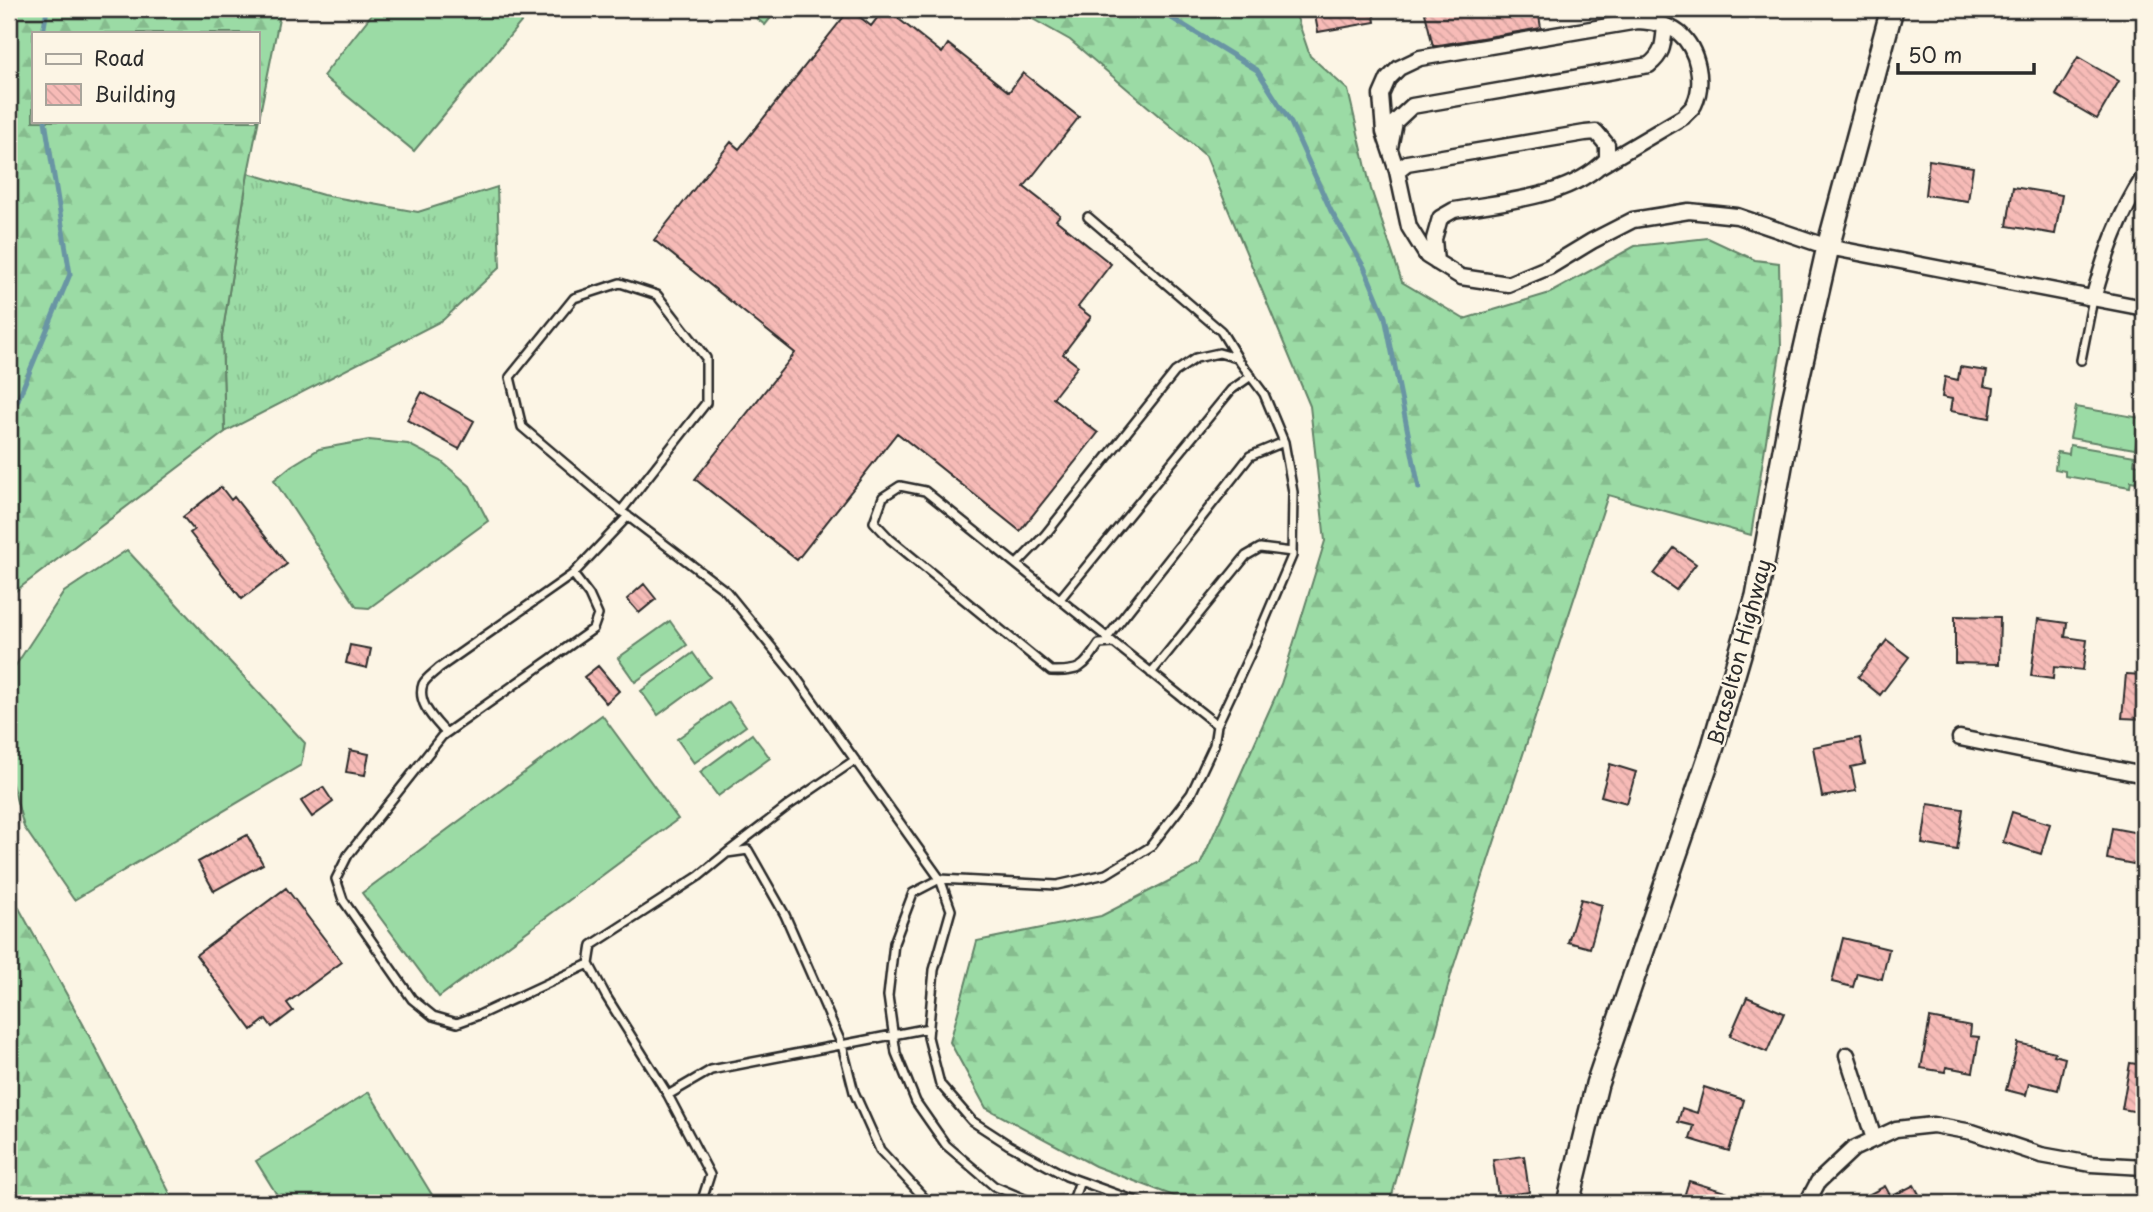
<svg xmlns="http://www.w3.org/2000/svg" width="2153" height="1212" viewBox="0 0 2153 1212" font-family="'Playpen Sans',sans-serif">
  <style>
    .grass { fill: url(#grass-tufts); stroke: #638368; stroke-width: 2 }
    .forest { fill: url(#forest-firs); stroke: #638368; stroke-width: 2; fill-rule: evenodd }
    .pitch { fill: #9bdba5; stroke: #638368; stroke-width: 2 }
    .lines { fill: none; stroke-linecap: round; stroke-linejoin: round }
    .stream { stroke: #6995a4; stroke-width: 5 }
    .building { fill: url(#building-back-hatch); stroke: #2b2b2b; stroke-width: 2 }
    .service-casing { stroke: #2b2b2b; stroke-width: 12 }
    .minor-casing { stroke: #2b2b2b; stroke-width: 19 }
    .secondary-casing { stroke: #2b2b2b; stroke-width: 26 }
    .service { stroke: #fcf5e5; stroke-width: 7 }
    .minor { stroke: #fcf5e5; stroke-width: 14 }
    .secondary { stroke: #fcf5e5; stroke-width: 21 }
    .labels { text-anchor: middle; dominant-baseline: central; stroke-width: 5; stroke-linejoin: round; paint-order: stroke }
    .street-label { font-size: 21px; fill: #2b2b2b; stroke: #fcf5e5 }
  </style>
  <defs>
    <pattern id="grass-tufts" width="24" height="20" patternUnits="userSpaceOnUse" patternTransform="scale(1.75)"><rect width="24" height="20" fill="#9bdba5"/><path d="M3 7l-1-3M5 7V3M7 7l1-3M15 17l-1-3M17 17v-4M19 17l1-3" fill="none" stroke="#86bc8e"/></pattern>
    <pattern id="forest-firs" width="22" height="20" patternUnits="userSpaceOnUse" patternTransform="scale(1.75)"><rect width="22" height="20" fill="#9bdba5"/><path d="M5 1l3.5 6h-7zM16 11l3.5 6h-7z" fill="#86bc8e"/></pattern>
    <pattern id="building-back-hatch" width="6" height="6" patternUnits="userSpaceOnUse" patternTransform="scale(1.75)"><rect width="6" height="6" fill="#f7bbb7"/><path d="M-1 5l2 2M0 0l6 6M5-1l2 2" fill="none" stroke="#d4a19e"/></pattern>
  </defs>
  <rect width="100%" height="100%" fill="#fcf5e5"/>
  <filter id="ink" filterUnits="userSpaceOnUse"><feTurbulence type="fractalNoise" baseFrequency=".0143" numOctaves="2"/><feDisplacementMap in="SourceGraphic" scale="14" xChannelSelector="R" yChannelSelector="G"/><feConvolveMatrix kernelMatrix="1 2 1 2 8 2 1 2 1" color-interpolation-filters="sRGB"/></filter>
  <g filter="url(#ink)">
    <path class="grass" d="M 248,173 L 323,195 L 418,212 L 497,187 L 500,267 L 443,320 L 225,432 L 222,336 Z"/>
    <path class="forest" d="M 15,9 L 281,9 L 248,173 L 222,336 L 225,432 L 9,596 L 9,33 ZM 33,33 L 257,33 L 257,121 L 33,121 Z
      M 1015,9 L 1294,9 L 1310,56 L 1348,90 L 1371,189 L 1402,282 L 1464,319 L 1550,293 L 1635,246 L 1708,238 L 1755,260 L 1779,263 L 1781,347 L 1751,535 L 1608,495 L 1452,971 L 1390,1203 L 1192,1203 L 1095,1166 L 986,1108 L 950,1042 L 977,941 L 1101,916 L 1200,865 L 1281,684 L 1325,541 L 1310,406 L 1206,156 L 1070,40 Z
      M 9,890 L 83,1024 L 175,1203 L 9,1203 Z"/>
    <path class="pitch" d="M 376,9 L 532,9 L 414,151 L 323,76 Z
      M 745,9 L 778,9 L 765,25 Z
      M 2076,407 L 2141,418 L 2135,449 L 2070,438 Z
      M 369,440 L 408,444 L 441,461 L 470,486 L 488,521 L 369,608 L 357,607 L 274,480 L 291,466 L 319,449 Z
      M 2070,445 L 2135,456 L 2134,464 L 2139,465 L 2136,482 L 2131,481 L 2130,487 L 2065,476 L 2065,471 L 2055,469 L 2057,452 L 2069,454 Z
      M 127,550 L 305,743 L 301,765 L 74,900 L 24,827 L 9,773 L 9,683 L 10,674 L 64,592 Z
      M 670,621 L 687,645 L 635,682 L 618,658 Z
      M 693,653 L 710,677 L 658,715 L 641,691 Z
      M 729,702 L 746,726 L 694,763 L 677,739 Z
      M 602,715 L 678,819 L 439,997 L 362,893 Z
      M 752,734 L 770,758 L 718,796 L 700,772 Z
      M 369,1092 L 437,1203 L 282,1203 L 256,1161 Z"/>
    <g class="lines">
      <path class="stream" d="M 1157,9 L 1257,70 L 1291,123 L 1331,211 L 1364,267 L 1385,317 L 1419,488
        M 43,33 L 47,9
        M 9,410 L 17,402 L 70,274 L 45,121"/>
    </g>
    <path class="building" d="M 850,9 L 871,26 L 884,9 L 886,9 L 942,53 L 948,44 L 1009,92 L 1023,73 L 1079,117 L 1024,187 L 1060,215 L 1056,220 L 1111,264 L 1078,307 L 1091,317 L 1063,354 L 1078,366 L 1053,398 L 1098,433 L 1020,531 L 897,433 L 797,560 L 695,479 L 795,353 L 654,240 L 731,142 L 739,149 Z
      M 1314,9 L 1373,9 L 1375,22 L 1318,32 Z
      M 1424,9 L 1538,9 L 1541,28 L 1433,46 Z
      M 2078,57 L 2119,81 L 2097,119 L 2056,95 Z
      M 1929,160 L 1973,167 L 1968,201 L 1925,195 Z
      M 2013,187 L 2062,195 L 2055,234 L 2007,226 Z
      M 1960,367 L 1987,371 L 1984,386 L 1994,388 L 1990,418 L 1950,411 L 1952,399 L 1942,397 L 1945,377 L 1958,380 Z
      M 422,392 L 474,421 L 459,449 L 407,420 Z
      M 221,487 L 231,500 L 234,497 L 287,564 L 242,599 L 190,533 L 194,530 L 183,517 Z
      M 1674,548 L 1696,564 L 1676,590 L 1654,574 Z
      M 644,584 L 656,599 L 639,613 L 627,599 Z
      M 1955,616 L 2000,617 L 1999,664 L 1955,663 Z
      M 2038,619 L 2067,623 L 2065,637 L 2087,640 L 2083,670 L 2054,667 L 2053,679 L 2031,676 Z
      M 1887,640 L 1909,657 L 1880,695 L 1858,677 Z
      M 350,645 L 371,649 L 367,668 L 346,663 Z
      M 598,666 L 619,691 L 606,703 L 584,677 Z
      M 2126,674 L 2144,675 L 2144,719 L 2122,718 Z
      M 1860,738 L 1865,764 L 1851,767 L 1856,791 L 1822,797 L 1813,747 Z
      M 350,750 L 369,754 L 365,775 L 346,772 Z
      M 1610,764 L 1636,772 L 1627,803 L 1601,796 Z
      M 323,787 L 333,802 L 312,817 L 301,801 Z
      M 1928,804 L 1963,809 L 1957,850 L 1922,844 Z
      M 2012,812 L 2050,824 L 2041,854 L 2003,842 Z
      M 2112,828 L 2144,834 L 2144,866 L 2107,859 Z
      M 247,835 L 263,864 L 214,891 L 198,862 Z
      M 286,888 L 342,962 L 287,1003 L 293,1011 L 272,1027 L 266,1019 L 252,1030 L 196,955 Z
      M 1581,899 L 1602,905 L 1590,948 L 1568,942 Z
      M 1843,938 L 1889,949 L 1882,979 L 1857,973 L 1853,987 L 1832,982 Z
      M 1747,997 L 1784,1013 L 1767,1052 L 1730,1036 Z
      M 1930,1018 L 1971,1026 L 1970,1036 L 1979,1037 L 1973,1072 L 1946,1067 L 1945,1072 L 1921,1068 Z
      M 2018,1043 L 2055,1052 L 2054,1055 L 2065,1058 L 2058,1090 L 2029,1083 L 2026,1095 L 2006,1090 Z
      M 2130,1063 L 2144,1065 L 2144,1113 L 2122,1109 Z
      M 1704,1087 L 1744,1100 L 1729,1151 L 1690,1139 L 1694,1126 L 1678,1122 L 1682,1108 L 1697,1113 Z
      M 1524,1156 L 1529,1192 L 1498,1196 L 1493,1160 Z
      M 1689,1181 L 1751,1200 L 1750,1203 L 1682,1203 Z
      M 1914,1185 L 1924,1203 L 1853,1203 L 1885,1186 L 1891,1197 Z"/>
    <g class="lines">
      <defs>
        <path id="service" d="M 1088,217 L 1221,331 L 1237,357
          M 2081,360 L 2093,299
          M 621,511 L 706,403 L 706,358 L 657,295 L 620,283 L 574,298 L 510,377 L 522,427 L 621,511 L 726,591 L 795,676 L 940,879 L 951,910 L 934,970 L 928,1037 L 940,1084 L 972,1121 L 1009,1145 L 1066,1176 L 1141,1203
          M 1017,564 L 1045,535 L 1175,372 L 1196,358 L 1219,353 L 1237,358 L 1264,394 L 1284,442 L 1293,492 L 1292,556 L 1252,650 L 1217,725
          M 1060,599 L 1231,390 L 1251,376
          M 1107,638 L 1250,456 L 1284,442
          M 1151,673 L 1246,556 L 1260,548 L 1292,552
          M 446,733 C 435,720 416,703 423,684 C 426,678 434,673 439,668 L 573,574
          M 728,852 L 789,805 L 855,760
          M 589,964 L 479,1015 L 457,1023 L 433,1016 L 412,999 L 343,900 L 336,879 L 348,855 L 442,736 L 593,629 L 598,615 L 589,595 L 573,574 L 628,516
          M 668,1095 L 606,996 L 589,964 L 592,945 L 699,876 L 727,853 L 748,850 L 785,915 L 842,1045 L 854,1092 L 880,1150 L 929,1203
          M 701,1203 L 710,1175 L 668,1095 L 711,1070 L 929,1028
          M 1034,1203 L 994,1186 L 946,1145 L 916,1102 L 896,1053 L 888,996 L 894,943 L 913,893 L 940,879 L 1057,885 L 1106,874 L 1150,847 L 1191,794 L 1214,745 L 1217,725 L 1114,643 L 1099,644 C 1083,668 1081,672 1051,671 L 890,539 L 874,522 L 883,497 L 900,486 L 925,491 L 1114,643
          M 1072,1203 L 1080,1181"/>
        <path id="minor" d="M 1390,148 L 1395,122 L 1412,106 L 1649,65 C 1664,53 1663,44 1665,26
          M 1600,166 L 1683,117 C 1686,113 1692,109 1694,105 C 1705,83 1698,49 1679,33 C 1667,24 1652,22 1638,21 L 1420,58 L 1399,68 L 1388,79 L 1381,95 L 1384,132 L 1397,171 L 1409,227 L 1427,256 L 1461,277 L 1508,284 L 1549,267 L 1592,241 L 1633,220 L 1689,211 L 1737,216 L 1828,247 L 2144,308
          M 1397,171 L 1407,163 L 1585,133 L 1596,132 L 1607,145 L 1607,159 C 1570,198 1505,201 1454,210 L 1440,218 L 1434,239 L 1436,262
          M 2093,299 C 2106,253 2118,217 2144,177
          M 1960,738 L 2144,775
          M 1847,1055 L 1874,1139
          M 1807,1203 L 1818,1182 L 1853,1149 L 1896,1129 L 1933,1125 L 1972,1132 L 2041,1155 L 2091,1164 L 2144,1167"/>
        <path id="secondary" d="M 1568,1203 L 1597,1084 L 1713,746 L 1757,596 L 1793,401 L 1828,247 L 1892,9"/>
      </defs>
      <use href="#service" class="service-casing"/>
      <use href="#minor" class="minor-casing"/>
      <use href="#secondary" class="secondary-casing"/>
      <use href="#service" class="service"/>
      <use href="#minor" class="minor"/>
      <use href="#secondary" class="secondary"/>
    </g>
  </g>
  <g class="labels">
    <g class="street-label">
      <text transform="translate(1738 652) rotate(-75)">Braselton Highway</text>
    </g>
  </g>
  <rect width="2153" height="1212" fill="none" stroke="#fcf5e5" stroke-width="35"/>
  <rect x="18" y="18" width="2118" height="1177" fill="none" stroke="#2b2b2b" stroke-width="2.5" filter="url(#ink)"/>
  <rect x="32" y="32" width="228" height="91" fill="#fcf5e5" stroke="#a8a49b" stroke-width="2"/>
  <rect x="46" y="54" width="35" height="10" fill="#fcf5e5" stroke="#a8a49b" stroke-width="2"/>
  <text x="94" y="66" font-size="21" fill="#2b2b2b">Road</text>
  <rect x="46" y="84" width="35" height="21" fill="url(#building-back-hatch)" stroke="#a8a49b" stroke-width="2"/>
  <text x="94" y="102" font-size="21" fill="#2b2b2b">Building</text>
  <path d="M1898 63v10h136v-10" fill="none" stroke="#2b2b2b" stroke-width="3.5"/>
  <text x="1908" y="63" font-size="21" fill="#2b2b2b" stroke="#fcf5e5" stroke-width="5" paint-order="stroke">50 m</text>
</svg>
